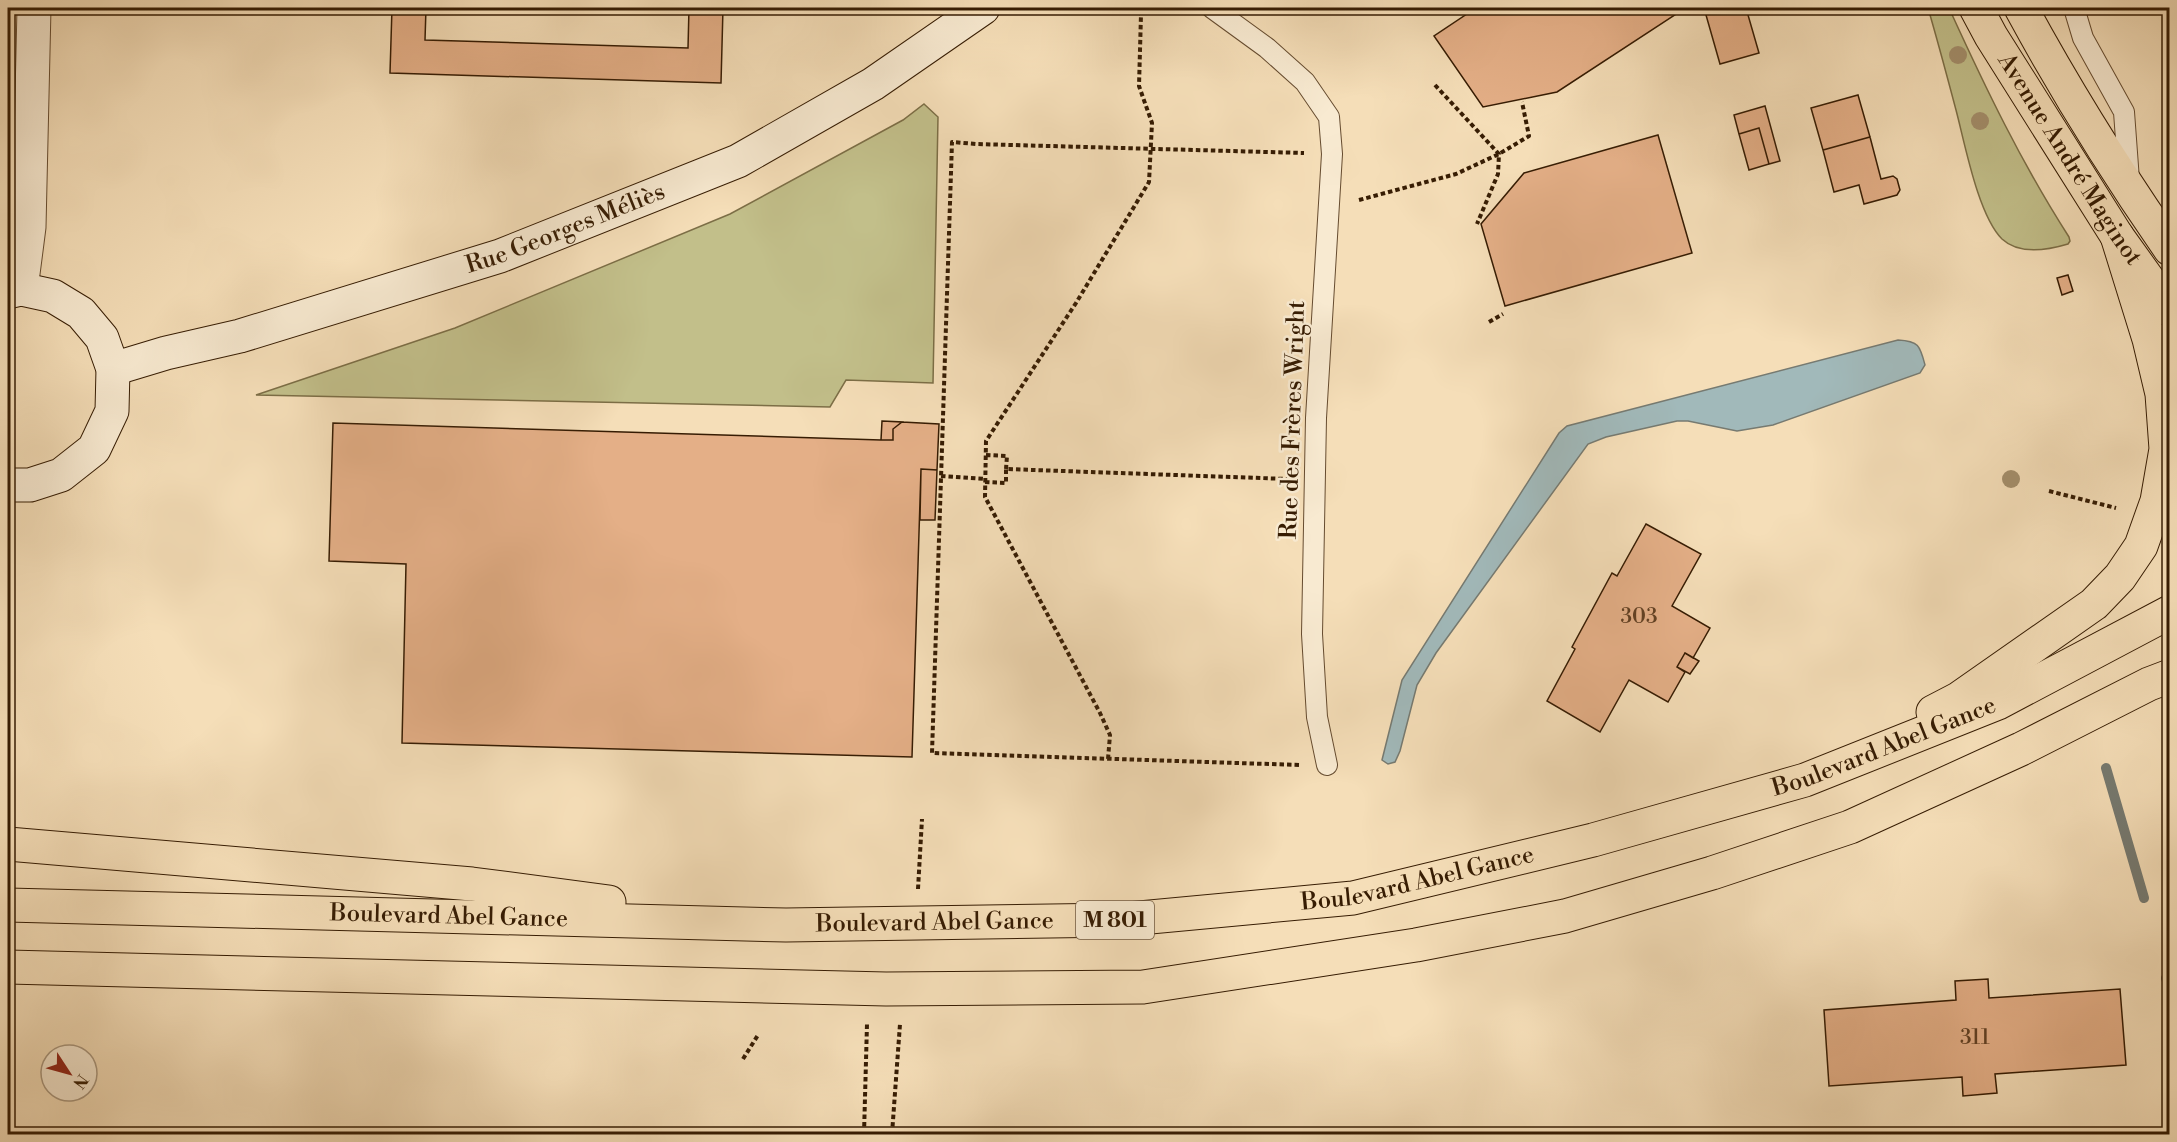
<svg xmlns="http://www.w3.org/2000/svg" width="2177" height="1142" viewBox="0 0 2177 1142" font-family="'Libre Bodoni',serif">
  <style>
    .green { fill: #c2bf8a; stroke: #7c6e46; stroke-width: 1.5 }
    .water { fill: #a1b9ba; stroke: #767a71; stroke-width: 1.5 }
    .lines { fill: none; stroke-linecap: round; stroke-linejoin: round }
    .stream { stroke: #767a71; stroke-width: 10 }
    .building { fill: #e4af87; stroke: #361c03; stroke-width: 1.5 }
    .lane-casing { stroke: #664c30; stroke-width: 22 }
    .street-casing { stroke: #664c30; stroke-width: 35 }
    .secondary-casing { stroke: #361c03; stroke-width: 35 }
    .primary-casing { stroke: #361c03; stroke-width: 35 }
    .path { stroke: #361c03; stroke-width: 4; stroke-dasharray: 4.5 3; stroke-linecap: butt }
    .lane { stroke: #f8ead1; stroke-width: 20 }
    .street { stroke: #f8ead1; stroke-width: 33 }
    .secondary { stroke: #f8ead1; stroke-width: 33 }
    .primary { stroke: #f5deb8; stroke-width: 33 }
    .tree { fill: #a38e6b }
    .labels { text-anchor: middle; dominant-baseline: central; stroke-width: 5; stroke-linejoin: round; paint-order: stroke }
    .number-label { font-size: 21px; fill: #624124 }
    .shield { fill: #f8ead1; stroke: #705a41; stroke-width: 1.5 }
    .shield-label { font-size: 22px; font-weight: bold; fill: #361c03 }
    .street-label { font-size: 24px; fill: #361c03; stroke: #f8ead1 }
  </style>
  <rect width="100%" height="100%" fill="#f5deb8"/>
  <filter id="stains"><feTurbulence type="fractalNoise" baseFrequency=".00333" numOctaves="4"/><feColorMatrix values="0 0 0 0 .2 0 0 0 0 .09 0 0 0 0 .02 0 0 0 .5 -.17"/></filter>
  <radialGradient id="worn" r=".72"><stop offset=".6" stop-color="#630" stop-opacity="0"/><stop offset="1" stop-color="#630" stop-opacity=".3"/></radialGradient>
  <path class="green" d="M 1928,8 L 1949,8 C 1985,87 2022,164 2069,237 L 2070,241 L 2068,244 C 2048,250 2019,255 2002,239 C 1978,215 1965,144 1956,110 C 1947,76 1938,42 1928,8 Z
    M 924,104 L 938,117 L 933,383 L 846,380 L 830,407 L 256,395 L 455,328 L 730,214 L 903,120 Z"/>
  <path class="water" d="M 1898,340 C 1919,341 1920,346 1925,365 L 1920,373 L 1773,425 L 1737,431 L 1688,421 L 1677,421 L 1606,437 L 1588,444 L 1436,653 L 1417,685 L 1400,751 L 1395,762 L 1388,764 L 1382,760 L 1402,680 L 1559,433 L 1567,426 Z"/>
  <g class="lines">
    <path class="stream" d="M 2106,768 L 2144,898
      M 2166,978 L 2170,991"/>
  </g>
  <path class="building" d="M 392,8 L 426,8 L 425,40 L 688,48 L 689,8 L 723,8 L 721,83 L 390,73 Z
    M 1476,8 L 1678,8 L 1681,11 L 1557,92 L 1483,107 L 1434,36 Z
    M 1704,8 L 1746,8 L 1759,53 L 1720,64 Z
    M 1858,95 L 1870,137 L 1823,150 L 1811,108 Z
    M 1765,106 L 1780,161 L 1769,164 L 1759,128 L 1739,134 L 1734,115 Z
    M 1759,128 L 1769,164 L 1749,170 L 1739,134 Z
    M 1658,135 L 1692,253 L 1505,306 L 1481,224 L 1524,173 Z
    M 1870,137 L 1881,179 L 1893,176 L 1897,179 L 1900,190 L 1897,195 L 1864,204 L 1859,185 L 1834,192 L 1823,150 Z
    M 2068,275 L 2073,291 L 2062,295 L 2057,278 Z
    M 882,421 L 902,422 L 893,429 L 893,440 L 881,440 Z
    M 902,422 L 939,424 L 937,470 L 921,469 L 912,757 L 402,743 L 406,564 L 329,561 L 333,423 L 881,440 L 893,440 L 893,429 Z
    M 921,469 L 937,470 L 935,520 L 920,520 Z
    M 1646,524 L 1701,554 L 1672,606 L 1710,628 L 1693,658 L 1685,653 L 1677,667 L 1685,672 L 1668,702 L 1629,680 L 1600,732 L 1547,701 L 1575,649 L 1572,647 L 1612,573 L 1617,576 Z
    M 1685,653 L 1699,661 L 1690,674 L 1677,667 Z
    M 1988,979 L 1989,998 L 2120,989 L 2126,1065 L 1995,1074 L 1997,1093 L 1963,1096 L 1962,1077 L 1829,1086 L 1824,1010 L 1956,1000 L 1955,981 Z"/>
  <g class="lines">
    <defs>
      <path id="lane" d="M 1212,8 L 1267,48 L 1305,82 L 1329,117 L 1332,154 L 1316,418 L 1312,634 L 1317,717 L 1327,765
        M 2074,8 L 2083,38 L 2124,112 L 2129,180"/>
      <path id="street" d="M 21,289 L 29,227 L 34,8"/>
      <g id="secondary">
        <path d="M 8,292 L 21,289 L 53,296 L 81,313 L 102,338 L 113,369 L 112,411 L 94,449 L 61,475 L 30,485 L 8,485"/>
        <path id="s1" d="M 113,369 L 166,353 L 240,336 L 500,256 L 738,161 L 873,84 L 983,8"/>
      </g>
      <g id="primary">
        <path id="s2" d="M 1976,8 L 1991,36 L 2117,236 L 2170,310"/>
        <path d="M 2021,8 C 2066,91 2116,171 2170,249"/>
        <path d="M 1933,712 L 1958,699 L 2094,604 L 2120,577 L 2141,546 L 2157,501 L 2166,449 L 2162,394 L 2149,339 L 2117,236"/>
        <path d="M 8,844 L 472,884 L 609,902"/>
        <path id="s3" d="M 8,905 L 786,925 L 1118,920 L 1353,898 L 1593,840 L 1805,780 L 1998,703 L 2170,612"/>
        <path d="M 8,967 L 886,989 L 1143,987 L 1416,945 L 1565,916 L 1712,873 L 1850,827 L 2021,749 L 2149,684 L 2170,676"/>
      </g>
    </defs>
    <use href="#lane" class="lane-casing"/>
    <use href="#street" class="street-casing"/>
    <use href="#secondary" class="secondary-casing"/>
    <use href="#primary" class="primary-casing"/>
    <path class="path" d="M 1435,85 L 1499,154 L 1498,174 L 1477,224
      M 1359,200 L 1456,174 L 1499,154 L 1529,136 L 1522,102
      M 1489,322 L 1503,314
      M 986,455 L 1007,456 L 1006,469
      M 941,476 L 985,479
      M 985,482 L 1006,483 L 1006,469 L 1288,479
      M 2049,491 L 2116,508
      M 1108,759 L 1110,735 L 1100,713 L 985,497 L 986,441 L 1076,303 L 1149,182 L 1152,123 L 1139,86 L 1141,14 L 1135,8
      M 1299,765 L 932,753 L 952,142 L 976,144 L 1304,153
      M 918,889 L 922,819
      M 743,1059 L 758,1035
      M 864,1134 L 867,1024
      M 892,1134 L 900,1024"/>
    <use href="#lane" class="lane"/>
    <use href="#street" class="street"/>
    <use href="#secondary" class="secondary"/>
    <use href="#primary" class="primary"/>
  </g>
  <g class="tree">
    <circle cx="1958" cy="55" r="9"/>
    <circle cx="1980" cy="121" r="9"/>
    <circle cx="2011" cy="479" r="9"/>
  </g>
  <g class="labels">
    <g class="number-label">
      <text x="1639" y="617">303</text>
      <text x="1975" y="1038">311</text>
    </g>
    <rect class="shield" x="1076" y="901" width="78" height="38" rx="4.5"/>
    <g class="shield-label">
      <text x="1115" y="920">M 801</text>
    </g>
    <g class="street-label">
      <text stroke="none"><textPath href="#s2" startOffset="178">Avenue André Maginot</textPath></text>
      <text stroke="none"><textPath href="#s1" startOffset="474">Rue Georges Méliès</textPath></text>
      <text transform="translate(1293 420) rotate(-88)">Rue des Frères Wright</text>
      <text stroke="none"><textPath href="#s3" startOffset="1899">Boulevard Abel Gance</textPath></text>
      <text stroke="none"><textPath href="#s3" startOffset="1413">Boulevard Abel Gance</textPath></text>
      <text stroke="none"><textPath href="#s3" startOffset="441">Boulevard Abel Gance</textPath></text>
      <text stroke="none"><textPath href="#s3" startOffset="927">Boulevard Abel Gance</textPath></text>
    </g>
  </g>
  <rect width="2177" height="1142" fill="none" stroke="#f5deb8" stroke-width="30"/>
  <rect x="9" y="9" width="2159" height="1124" fill="none" stroke="#361c03" stroke-width="3"/>
  <rect x="15" y="15" width="2147" height="1112" fill="none" stroke="#361c03" stroke-width="1.5"/>
  <g transform="translate(69 1073) rotate(126)"><circle r="28" fill="#f8ead1" stroke="#aa987f" stroke-width="1.5"/>
  <path d="M0-4.5L10 22L0 15L-10 22Z" fill="#8f2418"/>
  <text y="-9" font-size="16" font-weight="bold" text-anchor="middle" fill="#361c03">N</text>
  </g>
  <rect width="100%" height="100%" filter="url(#stains)"/>
  <rect width="100%" height="100%" fill="url(#worn)"/>
</svg>
